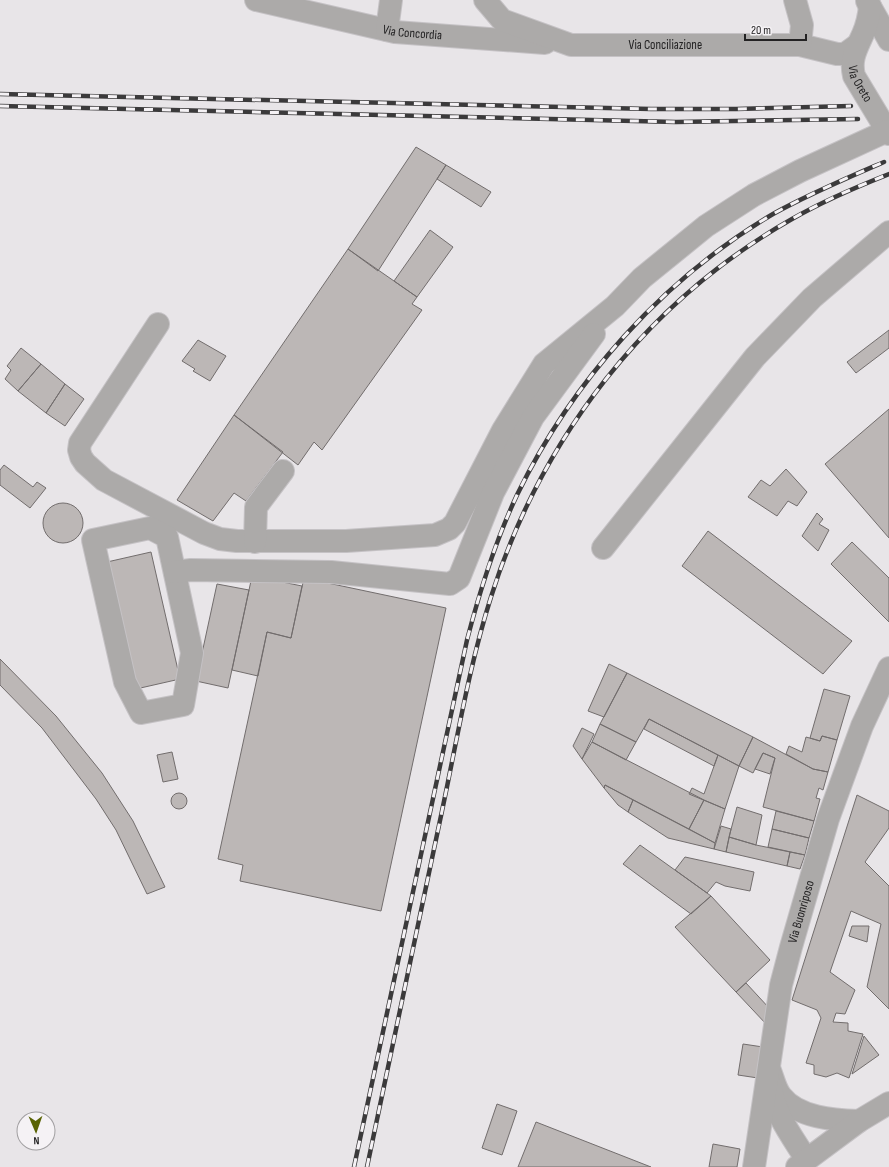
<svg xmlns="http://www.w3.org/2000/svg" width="889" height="1167" viewBox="0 0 889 1167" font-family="'Sofia Sans Condensed',sans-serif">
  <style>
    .building { fill: #bcb7b6; stroke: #726d6d }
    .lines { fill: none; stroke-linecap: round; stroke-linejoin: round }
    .minor-casing { stroke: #c5c2c5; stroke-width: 24 }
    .minor { stroke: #acaaa9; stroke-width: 22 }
    .rail-casing { stroke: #3b3a3b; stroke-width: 4.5 }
    .rail { stroke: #f5f2f5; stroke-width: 3; stroke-dasharray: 9; stroke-linecap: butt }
    .labels { text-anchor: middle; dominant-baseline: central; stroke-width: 3; stroke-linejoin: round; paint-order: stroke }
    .street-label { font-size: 13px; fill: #232223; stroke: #f5f2f5 }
  </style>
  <rect width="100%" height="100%" fill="#e8e5e8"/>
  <path class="building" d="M 416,147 L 446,165 L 378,271 L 348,249 Z
    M 446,165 L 491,192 L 481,207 L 437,179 Z
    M 430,230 L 453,247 L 417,297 L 394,281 Z
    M 348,249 L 417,297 L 412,304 L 422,310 L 322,450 L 314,442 L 298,465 L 234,415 Z
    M 889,330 L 889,348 L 856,373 L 847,362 Z
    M 198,340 L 226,356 L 210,381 L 193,371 L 195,369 L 182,361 Z
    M 21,348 L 41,364 L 18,391 L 5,379 L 11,370 L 7,366 Z
    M 41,364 L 65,384 L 46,413 L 18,391 Z
    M 65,384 L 84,399 L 65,426 L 46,413 Z
    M 889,409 L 889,538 L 825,464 Z
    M 234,415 L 283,452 L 246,501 L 234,493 L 213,521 L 177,500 Z
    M 4,465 L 33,487 L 37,482 L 46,488 L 30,508 L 0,485 L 0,470 Z
    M 786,469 L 807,492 L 797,506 L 788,501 L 777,516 L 748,497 L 761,480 L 770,486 Z
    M43 523a20 20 0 1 1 40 0a20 20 0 1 1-40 0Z
    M 817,513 L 823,519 L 819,524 L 829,530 L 818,551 L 802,536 Z
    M 708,531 L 852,641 L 823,674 L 682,566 Z
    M 852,542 L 889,578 L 889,622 L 831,564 Z
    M 151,552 L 180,679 L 136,689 L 107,562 Z
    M 252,576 L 302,586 L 291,638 L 267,632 L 258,676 L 232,670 Z
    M 304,578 L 446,608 L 381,911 L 240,881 L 243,865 L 218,859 L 267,632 L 291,638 Z
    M 217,584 L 249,590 L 228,688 L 196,681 Z
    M 0,659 L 56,716 L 102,773 L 133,821 L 165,887 L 147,894 L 116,830 L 96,799 L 42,728 L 0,685 Z
    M 609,664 L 627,673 L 604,717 L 588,711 Z
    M 627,673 L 753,737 L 739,766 L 649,719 L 636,742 L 600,724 Z
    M 824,689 L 850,696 L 837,740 L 822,736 L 820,741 L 810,738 Z
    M 649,719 L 718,755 L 714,766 L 644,729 Z
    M 600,724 L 636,742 L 626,760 L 592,742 Z
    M 582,728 L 594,734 L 582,759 L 573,746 Z
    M 822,736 L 837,740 L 828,772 L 813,769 L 786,754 L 789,746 L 802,752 L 806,737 L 820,741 Z
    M 753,737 L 813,769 L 828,772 L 823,790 L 819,788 L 816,798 L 820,799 L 814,821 L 763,807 L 775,758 L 763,753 L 753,773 L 739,766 Z
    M 592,742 L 704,800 L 689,829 L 605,785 L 604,788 L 582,759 Z
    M 172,752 L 178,779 L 163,782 L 157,755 Z
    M 763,753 L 775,758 L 770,774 L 755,769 Z
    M 718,755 L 739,766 L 725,809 L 689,794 L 692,788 L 704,794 Z
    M 605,785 L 633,800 L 628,812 L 618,805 L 604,788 Z
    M171 801a8 8 0 1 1 16 0a8 8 0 1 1-16 0Z
    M 857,795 L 889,811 L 889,828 L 865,862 L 889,886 L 889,1009 L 867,987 L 881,924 L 851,911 L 830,972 L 855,990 L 845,1014 L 836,1013 L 833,1022 L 848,1023 L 848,1031 L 863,1034 L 849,1078 L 837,1073 L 826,1077 L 814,1074 L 814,1065 L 806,1063 L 821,1018 L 817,1010 L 792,1000 Z
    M 633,800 L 715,843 L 714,849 L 668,838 L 628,812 Z
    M 704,800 L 725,809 L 715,843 L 689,829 Z
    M 737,807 L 762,815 L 756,845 L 729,837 Z
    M 776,811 L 814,821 L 809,838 L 772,829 Z
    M 721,826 L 731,829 L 726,852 L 714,849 Z
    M 772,829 L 809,838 L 805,855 L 768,847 Z
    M 729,837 L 756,845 L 790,852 L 787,866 L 726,852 Z
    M 640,845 L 707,893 L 711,896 L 691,914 L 623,864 Z
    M 790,852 L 805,855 L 800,869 L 787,866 Z
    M 685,857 L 754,872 L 750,891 L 725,886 L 716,882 L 707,893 L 675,870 Z
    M 711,896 L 770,960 L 736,992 L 675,927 Z
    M 852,926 L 869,926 L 867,942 L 849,936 Z
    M 746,983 L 770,1009 L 767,1025 L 736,992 Z
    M 864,1036 L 879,1055 L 852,1074 Z
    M 743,1044 L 763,1047 L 758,1078 L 738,1075 Z
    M 497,1104 L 517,1111 L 502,1155 L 482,1148 Z
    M 536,1122 L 651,1167 L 518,1167 Z
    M 713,1144 L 740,1149 L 737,1167 L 709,1167 Z"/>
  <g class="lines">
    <defs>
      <g id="minor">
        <path id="s1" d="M 256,0 L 395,32 L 545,43"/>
        <path id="s2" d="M 485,0 L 502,20 L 571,45 L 800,45 L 837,54 L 845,54 L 856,46"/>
        <path d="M 795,0 L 802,25 L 800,45"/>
        <path d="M 867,1 L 889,40"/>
        <path id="s3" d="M 870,6 C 869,16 867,25 863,34 C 856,50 850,59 854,76 L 889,134"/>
        <path d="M 387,30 L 391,0"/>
        <path d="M 158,324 L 80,443 L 79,450 L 81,457 L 85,463 L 104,480 L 204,533 L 220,539 L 237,541 L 346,541 L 435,535 L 449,529 L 455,523 L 503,430 L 544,364 L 615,306 L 642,278 L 706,226 L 754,195 L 800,171 L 887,131"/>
        <path d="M 150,528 L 167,537 L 192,653 L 183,705 L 141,713 L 125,682 L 93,540 Z"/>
        <path d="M 255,542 L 256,507 L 283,471"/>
        <path d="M 603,548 L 755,357 L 812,298 L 889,232"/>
        <path d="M 175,572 L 191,570 L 331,572 L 450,584 L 459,578 L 493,493 L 533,417 L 594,334"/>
        <path d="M 769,1068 C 773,1077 775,1089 781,1096 C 798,1118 834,1120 859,1121"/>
        <path d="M 771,1086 C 774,1114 792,1136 806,1159"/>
        <path id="s4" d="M 754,1167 L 781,985 L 791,947 L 828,819 L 862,726 L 889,668"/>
        <path d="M 797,1167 L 859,1121 L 889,1103"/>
      </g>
    </defs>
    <use href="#minor" class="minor-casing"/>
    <use href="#minor" class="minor"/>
    <defs>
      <path id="rail" d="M 0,94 L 651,109 L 736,109 L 851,106
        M 0,106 L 676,122 L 858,119
        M 354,1167 L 467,640 C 480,590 495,542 517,495 C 572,381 663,279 773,214 C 809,194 847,178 884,162
        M 367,1167 C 392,1048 417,930 442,811 C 457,740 469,666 491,597 C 541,438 647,301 792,219 C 823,201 856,187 889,174"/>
    </defs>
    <use href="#rail" class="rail-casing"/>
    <use href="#rail" class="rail"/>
  </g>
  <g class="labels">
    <g class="street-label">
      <text stroke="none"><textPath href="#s1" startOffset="160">Via Concordia</textPath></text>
      <text stroke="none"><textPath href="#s2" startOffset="194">Via Conciliazione</textPath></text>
      <text stroke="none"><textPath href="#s3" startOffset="82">Via Oreto</textPath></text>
      <text stroke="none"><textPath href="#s4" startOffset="260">Via Buonriposo</textPath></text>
    </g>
  </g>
  <g transform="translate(36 1131) rotate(178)"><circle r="19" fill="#f5f2f5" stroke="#a19fa1"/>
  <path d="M0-3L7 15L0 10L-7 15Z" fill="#596303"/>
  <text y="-6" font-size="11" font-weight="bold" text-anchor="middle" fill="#232223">N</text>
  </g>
  <path d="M745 34v6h61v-6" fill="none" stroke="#232223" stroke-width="2"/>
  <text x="751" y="34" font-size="12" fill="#232223" stroke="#f5f2f5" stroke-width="3" paint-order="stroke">20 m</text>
</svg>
